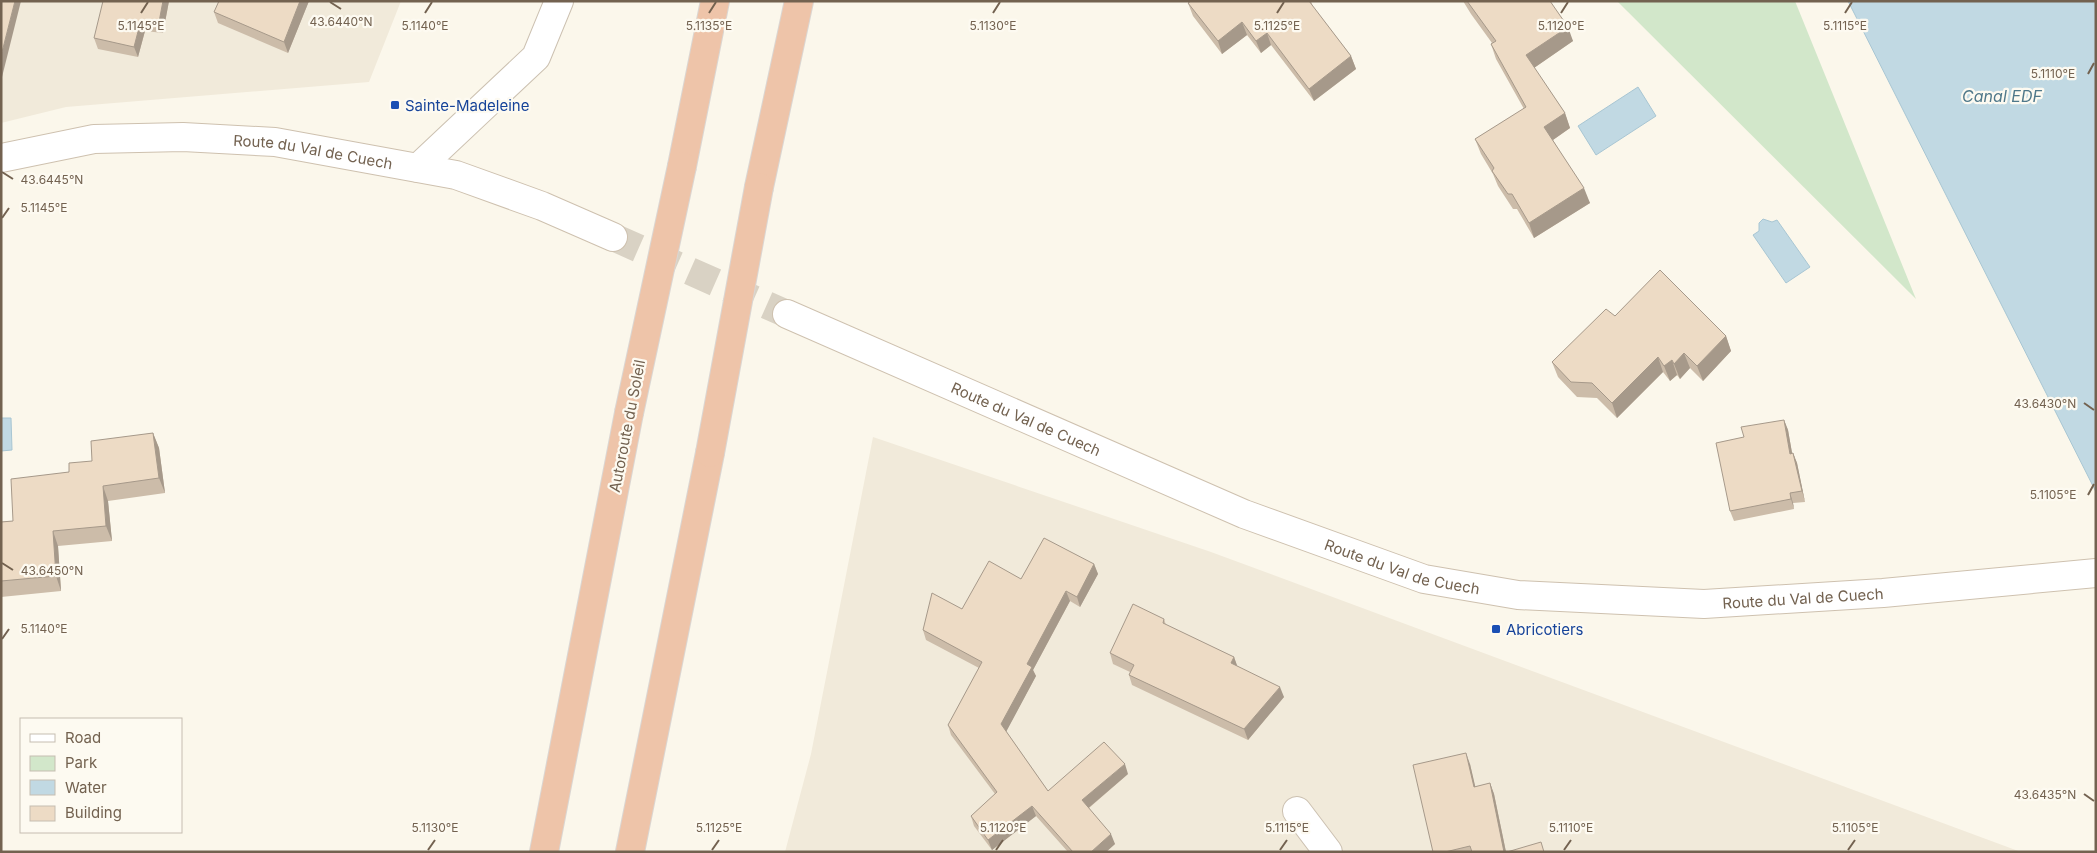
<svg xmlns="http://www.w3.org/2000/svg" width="2097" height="853" viewBox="0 0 2097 853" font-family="Inter,sans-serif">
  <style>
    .residential { fill: #f1eada }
    .green { fill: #d2e7ca }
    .water { fill: #c1d9e3; stroke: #a8c6d3 }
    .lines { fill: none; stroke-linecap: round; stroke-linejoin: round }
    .secondary-tunnel { stroke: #d9d2c4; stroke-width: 28; stroke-dasharray: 28 14; stroke-linecap: butt }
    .street-casing { stroke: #ccc1b1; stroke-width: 30 }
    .secondary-casing { stroke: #cec1af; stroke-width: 30 }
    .highway-casing { stroke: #dbd6d2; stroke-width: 30 }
    .street { stroke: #fff; stroke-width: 28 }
    .secondary { stroke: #fff; stroke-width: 28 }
    .highway { stroke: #eec4a9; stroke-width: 28 }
    .highway-bridge-casing { stroke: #dbd6d2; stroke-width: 30; stroke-linecap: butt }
    .highway-bridge { stroke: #eec4a9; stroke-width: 28 }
    .wall { fill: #ccbca9 }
    .shaded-wall { fill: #a6998a }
    .building { fill: #eddbc5; stroke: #a6998a }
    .ticks { fill: none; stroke: #736250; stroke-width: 2 }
    .transit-dot { fill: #1a4fb4; stroke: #fdfaf1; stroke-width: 2 }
    .labels { text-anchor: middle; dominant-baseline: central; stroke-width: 4.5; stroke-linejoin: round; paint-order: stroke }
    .transit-label { font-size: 15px; fill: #164399; stroke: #fdfaf1; text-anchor: start }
    .street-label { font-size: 15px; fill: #736250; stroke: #fdfaf1 }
    .water-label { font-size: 16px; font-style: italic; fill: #4f788a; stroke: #fdfaf1 }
    .ticks-label { font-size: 12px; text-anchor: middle; fill: #736250; stroke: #fdfaf1; stroke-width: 4.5; stroke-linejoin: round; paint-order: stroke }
  </style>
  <rect width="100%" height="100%" fill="#fbf7eb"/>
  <path class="residential" d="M 1,1 L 401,1 L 369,82 L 66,107 L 1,123 Z
    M 873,437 L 1211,552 L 2021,852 L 785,852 L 811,754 Z"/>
  <path class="green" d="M 1617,1 L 1795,1 L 1916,299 Z"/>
  <path class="water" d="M 1848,1 L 2096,1 L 2096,492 Z
    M 1638,87 L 1656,116 L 1596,155 L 1578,126 Z
    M 1763,219 L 1772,222 L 1777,220 L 1810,267 L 1786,283 L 1753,235 L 1759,231 L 1759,223 Z
    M 1,418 L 11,418 L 12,450 L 1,451 Z"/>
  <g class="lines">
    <path class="secondary-tunnel" d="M 613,237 L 787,314"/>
    <defs>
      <path id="street" d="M 418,168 L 536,57 L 559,1
        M 1297,811 L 1328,852"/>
      <g id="secondary">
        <path id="s1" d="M 1,158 L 94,139 L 183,137 L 275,142 L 456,175 L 542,206 L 613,237"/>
        <path id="s2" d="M 787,314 L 1244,514 L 1424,579 L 1518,595 L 1704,604 L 1883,593 L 2096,573"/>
      </g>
      <path id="highway" d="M 682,166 L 715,1
        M 759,187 L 799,1
        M 544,852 L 629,413
        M 630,852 L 710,453"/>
    </defs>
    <use href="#street" class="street-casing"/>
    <use href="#secondary" class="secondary-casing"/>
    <use href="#highway" class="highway-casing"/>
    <use href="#street" class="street"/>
    <use href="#secondary" class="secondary"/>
    <use href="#highway" class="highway"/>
    <defs>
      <path id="highway-bridge" d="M 629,413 L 682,166
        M 710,453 L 759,187"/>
    </defs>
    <use href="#highway-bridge" class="highway-bridge-casing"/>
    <use href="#highway-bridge" class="highway-bridge"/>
  </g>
  <path class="wall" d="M 169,1 L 163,33 L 145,31 L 138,57 L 98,49 L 94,38 Z
    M 219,1 L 309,1 L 288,53 L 218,23 L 214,12 Z
    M 1311,1 L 1313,7 L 1351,56 L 1356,69 L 1314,101 L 1271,45 L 1261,53 L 1247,35 L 1222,54 L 1193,16 L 1188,3 Z
    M 1463,1 L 1550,1 L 1573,41 L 1534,68 L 1565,113 L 1570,128 L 1553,140 L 1590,203 L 1534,238 L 1517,209 L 1513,209 L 1498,186 L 1493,174 L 1481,154 L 1475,139 L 1524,109 L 1496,59 L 1491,44 L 1492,43 L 1471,14 Z
    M 1615,316 L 1726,336 L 1731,351 L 1703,381 L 1690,368 L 1680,379 L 1677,375 L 1670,381 L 1663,372 L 1617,418 L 1597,398 L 1577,397 L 1558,377 L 1552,362 Z
    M 1784,420 L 1788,430 L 1792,453 L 1793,453 L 1797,463 L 1805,502 L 1793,503 L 1794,509 L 1734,521 L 1730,511 Z
    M 153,433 L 159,448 L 165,493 L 108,501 L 112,541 L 58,546 L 61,591 L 1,597 L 1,522 L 13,521 L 69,472 Z
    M 1094,564 L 1098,574 L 1080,607 L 1070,601 L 1033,670 L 1036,676 L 1006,731 L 1048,791 L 1128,774 L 1089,808 L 1115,844 L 1106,852 L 1068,852 L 1036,816 L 992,850 L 974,826 L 971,816 L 995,794 L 951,735 L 948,725 L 979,668 L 926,640 L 923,630 L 962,609 L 1021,579 Z
    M 1164,619 L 1166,625 L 1234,657 L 1237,666 L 1284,697 L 1248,740 L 1132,685 L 1129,675 L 1130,672 L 1113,664 L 1110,653 Z
    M 1470,764 L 1475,787 L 1490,783 L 1494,794 L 1506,852 L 1433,852 Z"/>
  <path class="shaded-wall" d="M 15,1 L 21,1 L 1,81 L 1,56 Z
    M 163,1 L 169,1 L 163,33 L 159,22 Z
    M 300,1 L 309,1 L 288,53 L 284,42 Z
    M 141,20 L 145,31 L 138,57 L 134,47 Z
    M 1242,22 L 1247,35 L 1222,54 L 1218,41 Z
    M 1568,27 L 1573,41 L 1531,70 L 1526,55 Z
    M 1267,33 L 1271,45 L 1261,53 L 1256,41 Z
    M 1351,56 L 1356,69 L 1314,101 L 1309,89 Z
    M 1565,113 L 1570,128 L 1550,142 L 1544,127 Z
    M 1584,188 L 1590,203 L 1534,238 L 1529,223 Z
    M 1726,336 L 1731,351 L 1703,381 L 1697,366 Z
    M 1684,353 L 1690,368 L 1680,379 L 1674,364 Z
    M 1658,357 L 1663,372 L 1617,418 L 1612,403 Z
    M 1672,360 L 1677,375 L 1670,381 L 1664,366 Z
    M 1784,420 L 1788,430 L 1794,464 L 1790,454 Z
    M 153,433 L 159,448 L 165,493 L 159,478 Z
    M 1793,453 L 1797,463 L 1805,502 L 1802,491 Z
    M 103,486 L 108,501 L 112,541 L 106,526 Z
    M 1790,493 L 1793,503 L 1794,509 L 1791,499 Z
    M 53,531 L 58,546 L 61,591 L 56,576 Z
    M 1094,564 L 1098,574 L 1080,607 L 1077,597 Z
    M 1066,591 L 1070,601 L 1033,670 L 1036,676 L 1005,734 L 1001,724 L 1027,664 Z
    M 1234,657 L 1238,668 L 1231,663 Z
    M 1280,687 L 1284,697 L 1248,740 L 1244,729 Z
    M 1466,753 L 1470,764 L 1478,798 L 1474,787 Z
    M 1125,764 L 1128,774 L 1086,810 L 1082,800 Z
    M 1490,783 L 1494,794 L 1506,852 L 1504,852 Z
    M 1032,806 L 1036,816 L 992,850 L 988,840 Z
    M 1111,834 L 1115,844 L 1106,852 L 1091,852 Z"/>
  <path class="building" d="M 1,1 L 15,1 L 1,56 Z
    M 103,1 L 163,1 L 159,22 L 141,20 L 134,47 L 94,38 Z
    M 219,1 L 300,1 L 284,42 L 214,12 Z
    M 1191,1 L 1309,1 L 1351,56 L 1309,89 L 1267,33 L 1256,41 L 1242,22 L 1218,41 L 1188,3 Z
    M 1467,1 L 1550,1 L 1568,27 L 1526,55 L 1565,113 L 1544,127 L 1584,188 L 1529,223 L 1512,194 L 1508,194 L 1492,171 L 1494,168 L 1475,139 L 1526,107 L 1491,44 L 1496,41 Z
    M 1660,270 L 1726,336 L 1697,366 L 1684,353 L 1674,364 L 1672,360 L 1664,366 L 1658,357 L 1612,403 L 1592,383 L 1571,382 L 1552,362 L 1606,309 L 1615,316 Z
    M 1784,420 L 1790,454 L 1793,453 L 1802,491 L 1790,493 L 1791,499 L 1730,511 L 1716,443 L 1744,437 L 1741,427 Z
    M 153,433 L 159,478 L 103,486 L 106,526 L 53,531 L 56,576 L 1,581 L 1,522 L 13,521 L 11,479 L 69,472 L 69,463 L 92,461 L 91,441 Z
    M 1044,538 L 1094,564 L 1077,597 L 1066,591 L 1027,664 L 1032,667 L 1001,724 L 1048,791 L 1104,742 L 1125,764 L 1082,800 L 1111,834 L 1091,852 L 1073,852 L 1032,806 L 988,840 L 971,816 L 997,792 L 948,725 L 982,662 L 923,630 L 932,593 L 962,609 L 989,561 L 1021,579 Z
    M 1133,604 L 1164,619 L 1163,623 L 1234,657 L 1231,663 L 1280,687 L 1244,729 L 1129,675 L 1134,665 L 1110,653 Z
    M 1466,753 L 1474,787 L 1490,783 L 1504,852 L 1472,852 L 1470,846 L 1445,852 L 1433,852 L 1413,765 Z
    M 1541,842 L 1544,852 L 1507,852 Z"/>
  <path class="ticks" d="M 330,2 L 341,9M 141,13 L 148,2M 425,13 L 432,2M 709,13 L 716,2M 993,13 L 1000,2M 1277,13 L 1284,2M 1561,13 L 1568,2M 1845,13 L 1852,2M 2088,74 L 2094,63M 2,172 L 13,179M 2,218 L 9,208M 2084,403 L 2094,410M 2088,495 L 2094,484M 2,563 L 13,570M 2,639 L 9,629M 2084,794 L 2094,801M 428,850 L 435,840M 712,850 L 719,840M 996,850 L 1003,840M 1280,850 L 1287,840M 1564,850 L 1571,840M 1848,850 L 1855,840"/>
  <g class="transit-dot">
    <rect x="390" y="100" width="10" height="10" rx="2.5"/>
    <rect x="1491" y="624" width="10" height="10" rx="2.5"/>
  </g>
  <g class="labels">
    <g class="transit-label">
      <text x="405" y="105">Sainte-Madeleine</text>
      <text x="1506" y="629">Abricotiers</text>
    </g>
    <g class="street-label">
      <text stroke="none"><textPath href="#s1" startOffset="315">Route du Val de Cuech</textPath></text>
      <text stroke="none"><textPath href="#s2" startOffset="261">Route du Val de Cuech</textPath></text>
      <text transform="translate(627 426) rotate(-79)">Autoroute du Soleil</text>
      <text stroke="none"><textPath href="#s2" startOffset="666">Route du Val de Cuech</textPath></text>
      <text stroke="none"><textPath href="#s2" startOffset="1071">Route du Val de Cuech</textPath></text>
    </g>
    <g class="water-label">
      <text x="2002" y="96">Canal EDF</text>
    </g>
  </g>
  <g class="ticks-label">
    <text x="341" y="26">43.6440°N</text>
    <text x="141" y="30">5.1145°E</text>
    <text x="425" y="30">5.1140°E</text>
    <text x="709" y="30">5.1135°E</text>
    <text x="993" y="30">5.1130°E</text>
    <text x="1277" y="30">5.1125°E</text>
    <text x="1561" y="30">5.1120°E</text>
    <text x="1845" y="30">5.1115°E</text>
    <text x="2053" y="78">5.1110°E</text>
    <text x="52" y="184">43.6445°N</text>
    <text x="44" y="212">5.1145°E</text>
    <text x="2045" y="408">43.6430°N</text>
    <text x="2053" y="499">5.1105°E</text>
    <text x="52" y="575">43.6450°N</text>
    <text x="44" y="633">5.1140°E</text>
    <text x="2045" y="799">43.6435°N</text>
    <text x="435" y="832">5.1130°E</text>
    <text x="719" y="832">5.1125°E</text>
    <text x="1003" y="832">5.1120°E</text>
    <text x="1287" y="832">5.1115°E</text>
    <text x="1571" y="832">5.1110°E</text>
    <text x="1855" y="832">5.1105°E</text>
  </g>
  <rect width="2097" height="853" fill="none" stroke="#736250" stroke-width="5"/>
  <rect x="20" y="718" width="162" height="115" fill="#fdfaf1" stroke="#c6bdb1"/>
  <rect x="30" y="734" width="25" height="8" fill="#ffffff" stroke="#c6bdb1"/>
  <text x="65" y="743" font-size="15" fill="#736250">Road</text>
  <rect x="30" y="756" width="25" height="15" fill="#d2e7ca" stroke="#c6bdb1"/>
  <text x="65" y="768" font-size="15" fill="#736250">Park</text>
  <rect x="30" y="780" width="25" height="15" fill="#c1d9e3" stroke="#c6bdb1"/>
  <text x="65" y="793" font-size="15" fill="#736250">Water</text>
  <rect x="30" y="806" width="25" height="15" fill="#eddbc5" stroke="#c6bdb1"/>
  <text x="65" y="818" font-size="15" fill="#736250">Building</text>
</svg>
